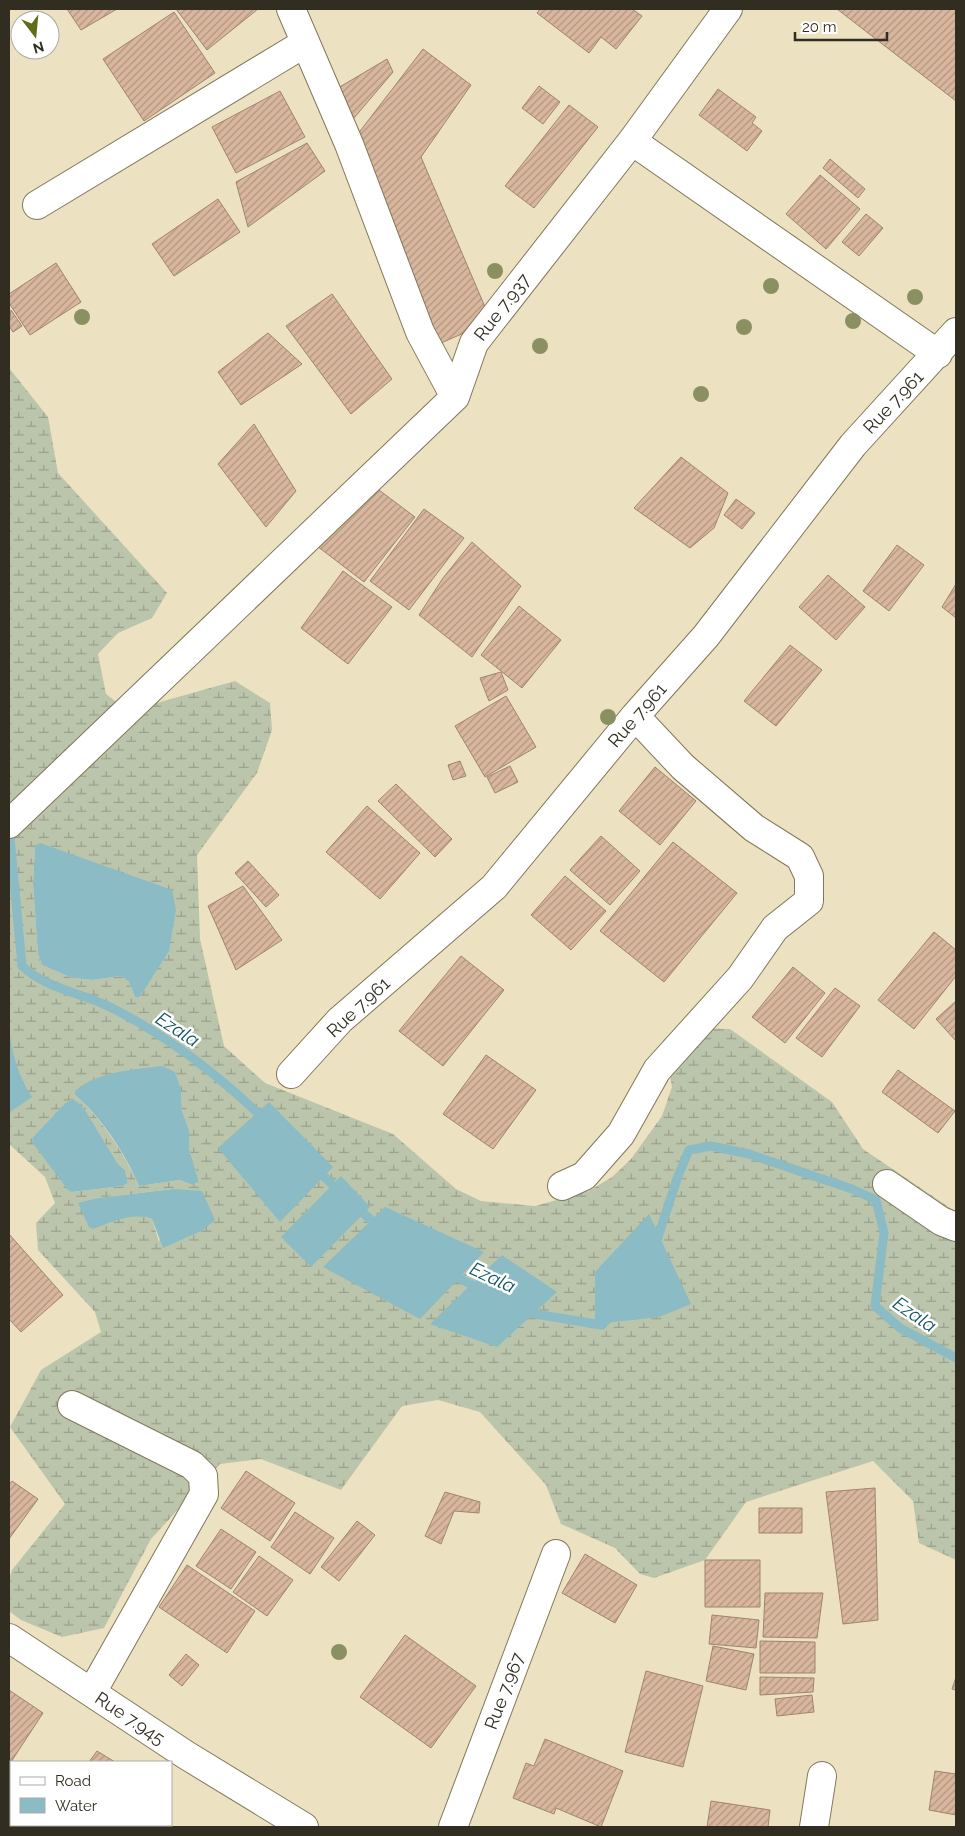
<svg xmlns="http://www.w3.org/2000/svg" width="965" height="1836" viewBox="0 0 965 1836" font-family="Raleway,sans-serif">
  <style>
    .wetland { fill: url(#wetland-marsh); fill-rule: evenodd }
    .water { fill: #8bbbc4 }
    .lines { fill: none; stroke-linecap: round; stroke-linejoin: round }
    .stream { stroke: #8bbbc4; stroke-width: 9 }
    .building { fill: url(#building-hatch); stroke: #9f846f }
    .street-casing { stroke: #807759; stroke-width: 30 }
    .street { stroke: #fff; stroke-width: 28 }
    .tree { fill: #8b9063 }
    .labels { text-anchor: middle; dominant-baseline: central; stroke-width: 5; stroke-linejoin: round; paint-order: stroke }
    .street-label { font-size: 18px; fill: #312d20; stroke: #fff }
    .water-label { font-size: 19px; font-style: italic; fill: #125660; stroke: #fff }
  </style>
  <defs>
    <pattern id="wetland-marsh" width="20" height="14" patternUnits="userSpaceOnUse" patternTransform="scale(1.25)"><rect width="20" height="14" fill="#bbc5ab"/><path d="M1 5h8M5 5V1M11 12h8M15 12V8" fill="none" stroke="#99a08b"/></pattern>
    <pattern id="building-hatch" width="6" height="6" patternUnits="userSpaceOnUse" patternTransform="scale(1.25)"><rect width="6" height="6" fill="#d9b79e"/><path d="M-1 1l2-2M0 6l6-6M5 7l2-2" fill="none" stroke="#b19580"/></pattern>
  </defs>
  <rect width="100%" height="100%" fill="#ece2c1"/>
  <path class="wetland" d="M 9,368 L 48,417 L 58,473 L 167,593 L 152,618 L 118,633 L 98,654 L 106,694 L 128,711 L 235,681 L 270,703 L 272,730 L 257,773 L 197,855 L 200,939 L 224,1046 L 265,1083 L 393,1134 L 456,1189 L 481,1201 L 535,1206 L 589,1191 L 612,1177 L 631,1159 L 662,1116 L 672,1087 L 663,1040 L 688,1028 L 730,1029 L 832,1102 L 863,1149 L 956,1212 L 956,1560 L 919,1543 L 913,1501 L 873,1461 L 746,1502 L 705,1560 L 654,1578 L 640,1574 L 615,1548 L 561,1524 L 546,1485 L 480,1412 L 438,1400 L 402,1406 L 341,1490 L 261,1459 L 220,1464 L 151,1539 L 104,1628 L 62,1637 L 21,1620 L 9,1611 L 9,1579 L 12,1570 L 65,1504 L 10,1427 L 41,1370 L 101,1332 L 95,1312 L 38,1250 L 36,1223 L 55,1203 L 45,1177 L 9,1144 L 9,1113 L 31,1097 C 18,1076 11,1053 9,1028 ZM 35,846 L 152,975 L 139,998 L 135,997 L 129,982 L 121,976 L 92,980 L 72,978 L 42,965 L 38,954 L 33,884 ZM 181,1090 L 182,1111 L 189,1130 L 189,1148 L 199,1182 L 192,1185 L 180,1180 L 139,1186 C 124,1153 102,1119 75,1095 ZM 71,1100 L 84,1108 L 118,1164 L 125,1170 L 128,1183 L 123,1186 L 72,1192 L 33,1137 L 65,1103 ZM 173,1189 L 159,1242 L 152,1219 L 142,1216 L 128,1216 L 88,1202 L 98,1198 Z"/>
  <path class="water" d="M 40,843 L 172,890 L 176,910 L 169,951 L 139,998 L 135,997 L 129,982 L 121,976 L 92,980 L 72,978 L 42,965 L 38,954 L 33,884 L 35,846 Z
    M 9,1028 C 12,1053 18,1076 32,1097 L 9,1113 Z
    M 162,1066 L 175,1072 L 181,1090 L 182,1111 L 189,1130 L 189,1148 L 199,1182 L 192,1185 L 180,1180 L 139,1186 C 125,1153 102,1118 75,1095 L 75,1091 C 99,1071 132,1070 162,1066 Z
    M 71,1100 L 76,1101 L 84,1108 L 118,1164 L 125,1170 L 128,1183 L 123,1186 L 72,1192 L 68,1190 L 32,1142 L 33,1137 L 65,1103 Z
    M 269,1102 L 333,1167 L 280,1222 L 218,1148 Z
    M 341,1176 L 370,1207 L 311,1267 L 281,1237 Z
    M 173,1189 L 202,1191 L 215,1220 L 203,1230 L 163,1248 L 152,1219 C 131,1212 113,1222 93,1229 L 89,1227 L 78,1203 L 98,1198 Z
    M 385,1207 L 484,1252 L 420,1319 L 323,1267 Z
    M 649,1214 L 691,1304 L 659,1317 L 595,1324 L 595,1272 Z
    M 502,1255 L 557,1292 L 497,1347 L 430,1324 Z"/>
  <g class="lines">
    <path class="stream" d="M 9,827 L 22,966 C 48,990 81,992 112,1008 C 171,1038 219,1075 266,1121
      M 317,1170 L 340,1192
      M 355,1206 L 379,1227
      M 656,1243 L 678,1176 L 689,1150 L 711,1146 L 749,1154 L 852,1189 L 876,1200 L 884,1233 L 875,1306 L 900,1328 L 956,1358
      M 448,1273 L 481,1289
      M 523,1308 L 535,1314 L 602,1325 L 611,1315"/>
  </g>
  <path class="building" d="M 67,9 L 117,9 L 81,30 Z
    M 176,9 L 258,9 L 207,50 Z
    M 540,9 L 632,9 L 642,16 L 616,49 L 601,37 L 589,53 L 537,13 Z
    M 837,9 L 956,9 L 956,101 Z
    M 174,12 L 215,73 L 144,121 L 103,59 Z
    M 423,49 L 471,85 L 421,157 L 491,321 L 432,347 L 354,139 Z
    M 387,59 L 393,72 L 354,118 L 338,88 Z
    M 539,86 L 560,102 L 543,124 L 522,108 Z
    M 718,89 L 756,117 L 752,123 L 762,131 L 747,151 L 699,115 Z
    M 280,91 L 305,137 L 236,173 L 212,127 Z
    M 569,105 L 598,127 L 534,208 L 505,186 Z
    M 307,143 L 325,171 L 248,227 L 236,182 Z
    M 830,159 L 865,189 L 858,198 L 823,168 Z
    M 820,175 L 860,209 L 826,249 L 786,214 Z
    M 218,199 L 240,232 L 174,276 L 152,244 Z
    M 866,214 L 883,228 L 859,256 L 842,242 Z
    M 56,263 L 81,302 L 30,335 L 9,303 L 9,294 Z
    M 332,294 L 392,379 L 351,414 L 286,326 Z
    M 11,310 L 22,326 L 13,332 L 9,326 Z
    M 268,333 L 302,364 L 241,405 L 218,372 Z
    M 254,424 L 296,491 L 266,527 L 218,464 Z
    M 681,457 L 728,493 L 714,528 L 690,548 L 634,508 Z
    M 367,481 L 415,517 L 364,582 L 317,546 Z
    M 736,499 L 755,513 L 742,529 L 724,515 Z
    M 424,509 L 464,538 L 409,610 L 370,581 Z
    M 472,542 L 521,586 L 472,657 L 419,615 L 443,578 Z
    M 897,545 L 924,565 L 889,611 L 863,591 Z
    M 343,571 L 392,607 L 348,664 L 301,628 Z
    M 828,575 L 865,607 L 836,640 L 799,607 Z
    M 956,584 L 956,618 L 942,607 Z
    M 519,606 L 561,640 L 522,688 L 481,655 Z
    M 790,645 L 822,670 L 776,726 L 744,701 Z
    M 501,672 L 508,690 L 489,701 L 480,678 Z
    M 506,696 L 536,747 L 485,777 L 455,726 Z
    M 460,761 L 466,776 L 453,780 L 448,765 Z
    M 510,766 L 518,782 L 495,793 L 487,777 Z
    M 655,767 L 696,801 L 660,845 L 619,811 Z
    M 396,784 L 452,839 L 435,857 L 378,801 Z
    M 367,806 L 420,853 L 380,899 L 326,852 Z
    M 601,836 L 640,871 L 610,905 L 570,870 Z
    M 673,842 L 737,893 L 664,982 L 600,931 Z
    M 248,861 L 279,895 L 266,907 L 235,873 Z
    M 565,876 L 606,911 L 571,950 L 531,915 Z
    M 243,886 L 282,940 L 236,970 L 208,906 Z
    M 934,932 L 956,950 L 956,976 L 914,1029 L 878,1000 Z
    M 461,956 L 504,990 L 443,1066 L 399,1031 Z
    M 793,967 L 825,993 L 785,1043 L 752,1017 Z
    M 835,988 L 860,1006 L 822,1057 L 796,1038 Z
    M 956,1001 L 956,1041 L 936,1019 Z
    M 486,1055 L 536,1090 L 493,1149 L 443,1114 Z
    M 898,1070 L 955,1111 L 938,1133 L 882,1092 Z
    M 9,1234 L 63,1295 L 21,1332 L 9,1319 Z
    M 246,1471 L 295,1503 L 270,1541 L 221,1508 Z
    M 12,1481 L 38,1499 L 9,1539 L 9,1485 Z
    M 875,1488 L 878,1620 L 843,1624 L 826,1492 Z
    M 445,1492 L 480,1502 L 479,1513 L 454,1511 L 441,1544 L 425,1536 Z
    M 759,1508 L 802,1508 L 802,1533 L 759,1533 Z
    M 295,1512 L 334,1538 L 310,1574 L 271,1547 Z
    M 357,1521 L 375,1535 L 339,1581 L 321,1567 Z
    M 221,1529 L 256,1552 L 231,1589 L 196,1566 Z
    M 585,1554 L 637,1585 L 615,1623 L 562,1593 Z
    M 259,1556 L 293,1580 L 267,1616 L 233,1592 Z
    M 705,1560 L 760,1560 L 760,1607 L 705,1607 Z
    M 187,1565 L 255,1611 L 227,1653 L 159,1607 Z
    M 765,1593 L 823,1593 L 817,1638 L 763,1637 Z
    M 712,1615 L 759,1620 L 756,1648 L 709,1644 Z
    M 405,1635 L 476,1686 L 431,1748 L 360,1697 Z
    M 760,1641 L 815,1642 L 815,1673 L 760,1673 Z
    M 713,1646 L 754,1654 L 746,1690 L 706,1681 Z
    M 186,1654 L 199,1665 L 182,1686 L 169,1675 Z
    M 646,1671 L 703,1686 L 683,1767 L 625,1752 Z
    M 760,1677 L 814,1678 L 813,1692 L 760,1695 Z
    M 956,1677 L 956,1690 L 952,1689 Z
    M 9,1690 L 43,1713 L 9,1765 Z
    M 812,1695 L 814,1712 L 777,1716 L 775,1699 Z
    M 545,1739 L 623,1771 L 601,1827 L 556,1808 L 554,1814 L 513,1798 L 526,1763 L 534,1766 Z
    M 97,1751 L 115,1762 L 89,1762 Z
    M 935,1771 L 956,1774 L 956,1815 L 929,1810 Z
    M 711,1801 L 770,1810 L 768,1827 L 707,1827 Z
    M 9,1807 L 11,1809 L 11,1825 L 37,1825 L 39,1827 L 9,1827 Z
    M 48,1825 L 105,1825 L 103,1827 L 47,1827 Z
    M 109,1825 L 168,1825 L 172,1827 L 108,1827 Z"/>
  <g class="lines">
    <defs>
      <path id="street" d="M 291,9 L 349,144 L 420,332 L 455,397 L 474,343 L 632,141 L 728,9
        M 632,141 L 938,354
        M 37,205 L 305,43
        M 9,824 L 455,397
        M 291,1074 L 340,1020 L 494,887 L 635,716 L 706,636 L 853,445 L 956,332
        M 887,1184 L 941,1221 L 956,1227
        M 562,1186 L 584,1176 L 621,1134 L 657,1070 L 740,978 L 775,928 L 809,901 L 809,876 L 800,857 L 754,828 L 683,767 L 635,716
        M 72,1405 L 192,1465 L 203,1476 L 204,1494 L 92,1692
        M 9,1638 L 186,1755 L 304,1827
        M 453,1827 L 556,1554
        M 814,1827 L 822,1776"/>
    </defs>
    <use href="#street" class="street-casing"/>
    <use href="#street" class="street"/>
  </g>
  <g class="tree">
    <circle cx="495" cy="271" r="8"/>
    <circle cx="771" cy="286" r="8"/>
    <circle cx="915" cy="297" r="8"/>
    <circle cx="82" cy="317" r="8"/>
    <circle cx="853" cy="321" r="8"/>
    <circle cx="744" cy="327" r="8"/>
    <circle cx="540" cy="346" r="8"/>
    <circle cx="701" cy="394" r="8"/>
    <circle cx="608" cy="717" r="8"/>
    <circle cx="339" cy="1652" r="8"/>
  </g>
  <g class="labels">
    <g class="street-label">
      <text transform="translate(502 307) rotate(-52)">Rue 7.937</text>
      <text transform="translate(893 402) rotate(-47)">Rue 7.961</text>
      <text transform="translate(637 715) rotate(-49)">Rue 7.961</text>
      <text transform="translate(358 1007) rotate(-43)">Rue 7.961</text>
      <text transform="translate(504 1691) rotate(-69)">Rue 7.967</text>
      <text transform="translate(130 1718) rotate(34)">Rue 7.945</text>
    </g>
    <g class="water-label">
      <text transform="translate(178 1029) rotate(33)">Ezala</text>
      <text transform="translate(493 1277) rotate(25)">Ezala</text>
      <text transform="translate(915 1314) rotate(34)">Ezala</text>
    </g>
  </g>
  <rect width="965" height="1836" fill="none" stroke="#312d20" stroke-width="20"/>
  <rect x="10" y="1761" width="162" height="65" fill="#ffffff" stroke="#adaba6"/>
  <rect x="20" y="1777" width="25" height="8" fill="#ffffff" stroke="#adaba6"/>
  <text x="55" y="1786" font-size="15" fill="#312d20">Road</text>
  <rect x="20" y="1798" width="25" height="15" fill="#8bbbc4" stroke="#adaba6"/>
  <text x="55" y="1811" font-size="15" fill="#312d20">Water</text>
  <g transform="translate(35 35) rotate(164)"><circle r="24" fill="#ffffff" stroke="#adaba6"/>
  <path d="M0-4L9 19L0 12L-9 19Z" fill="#606d16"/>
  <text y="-8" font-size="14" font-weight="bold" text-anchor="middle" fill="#312d20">N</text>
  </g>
  <path d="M795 32v8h92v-8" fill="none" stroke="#312d20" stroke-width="2.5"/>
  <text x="802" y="32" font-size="15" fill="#312d20" stroke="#ffffff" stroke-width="4" paint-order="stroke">20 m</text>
</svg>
